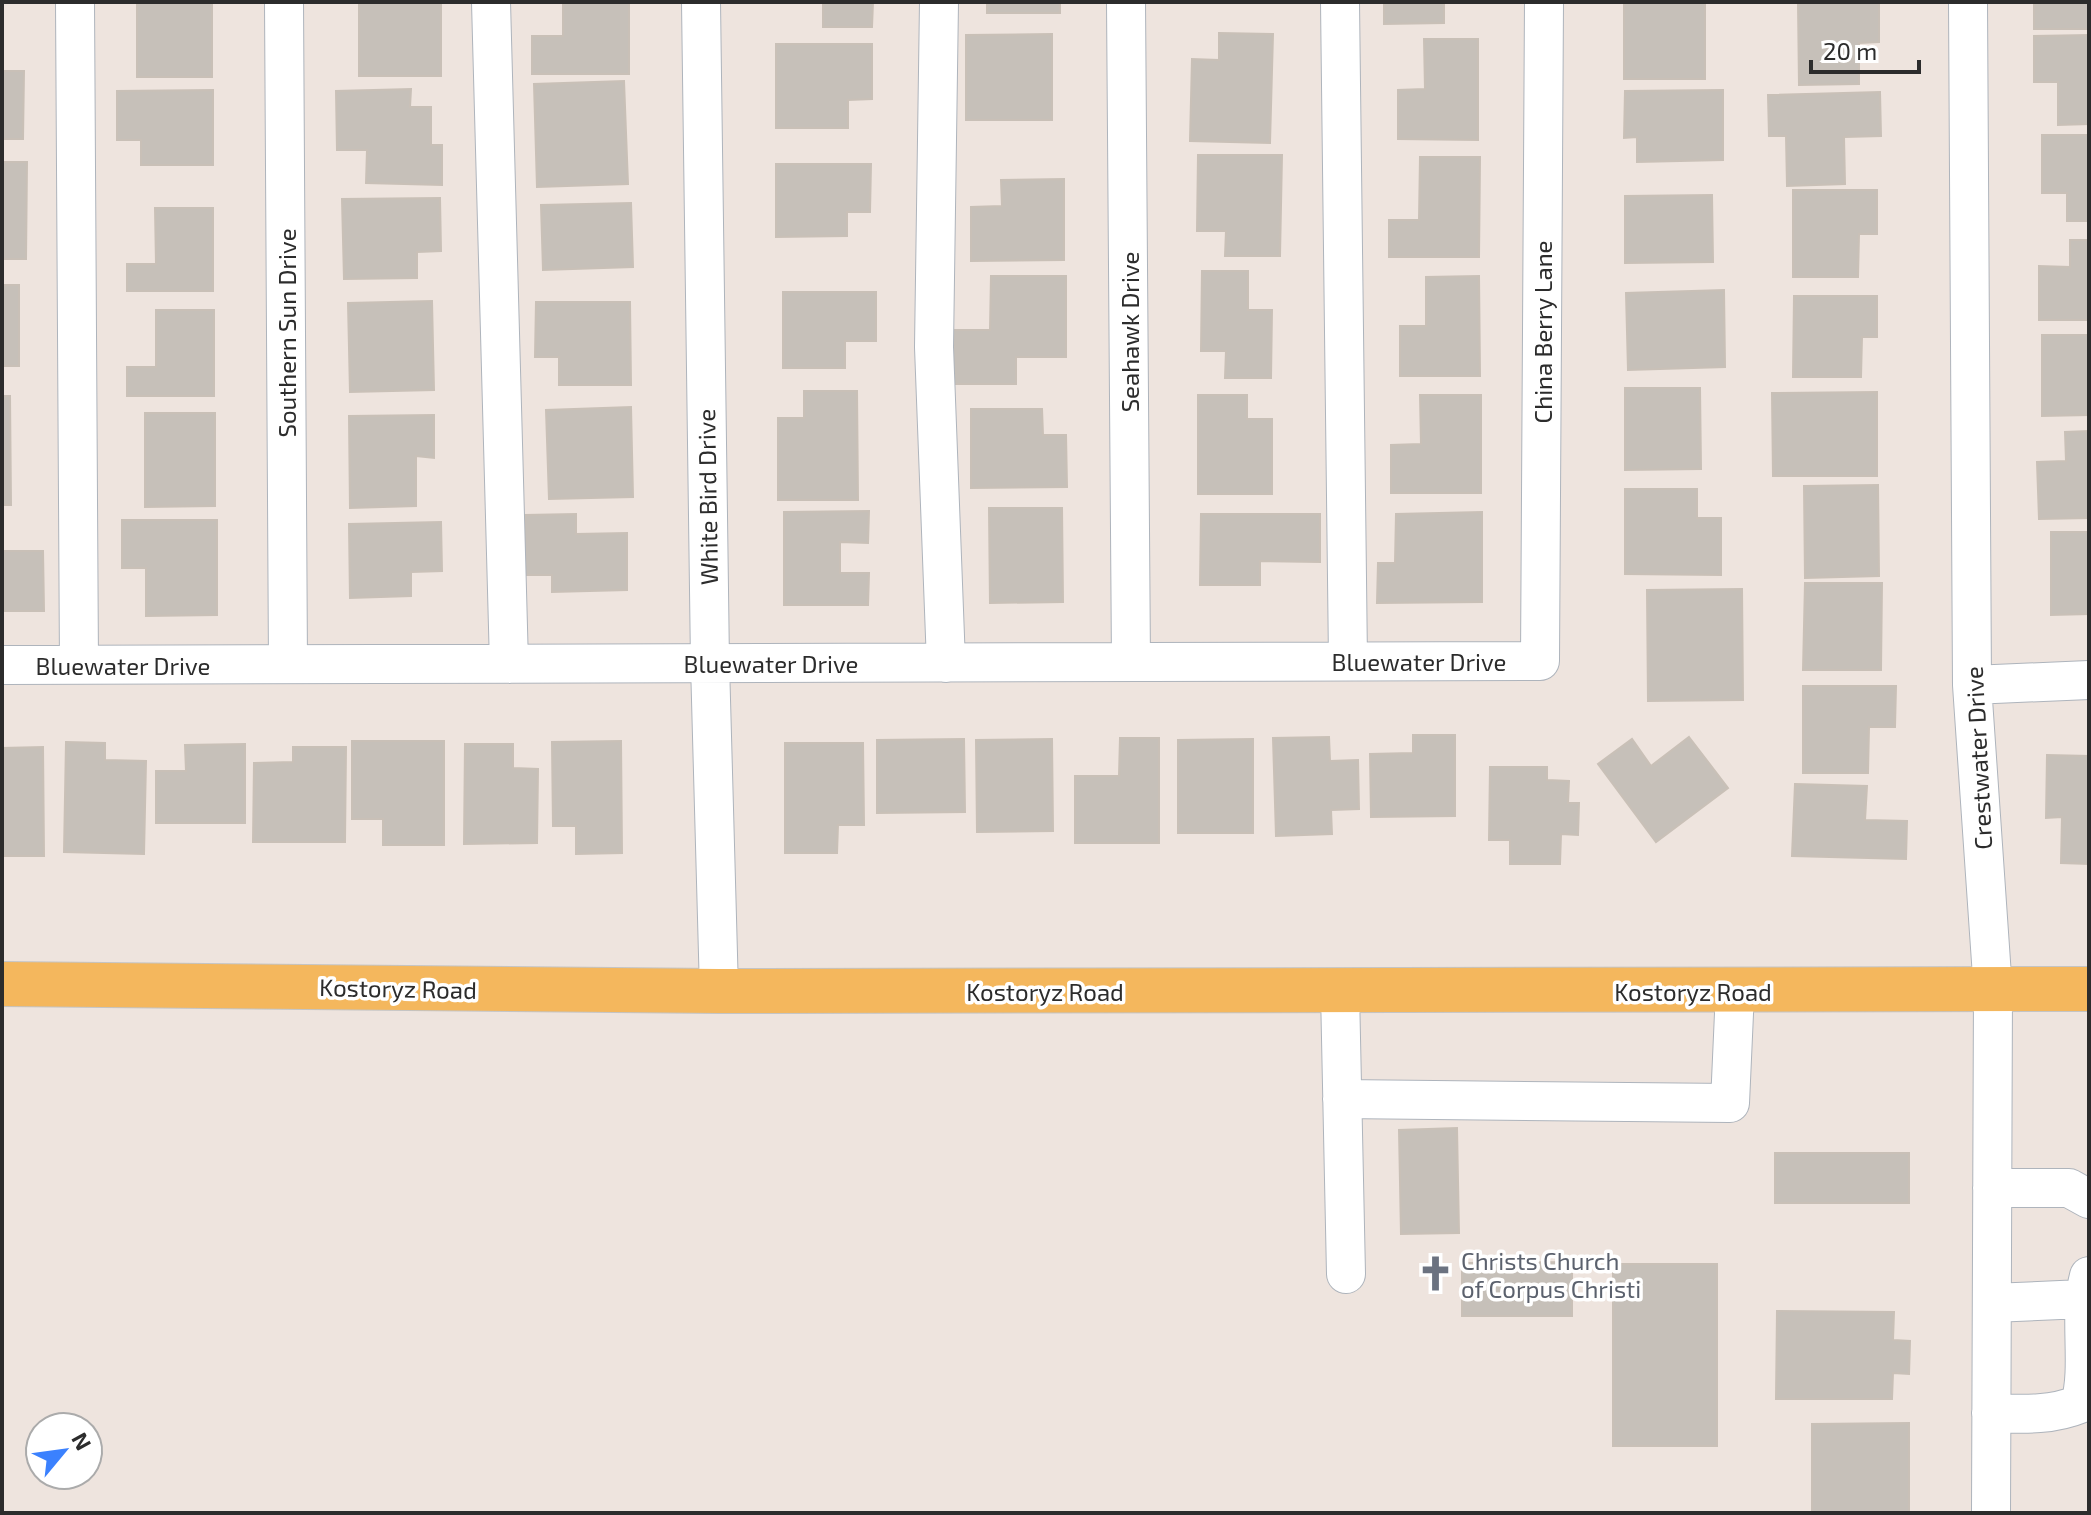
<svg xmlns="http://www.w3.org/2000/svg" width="2091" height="1515" viewBox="0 0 2091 1515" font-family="'Exo 2',sans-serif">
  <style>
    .building { fill: #c6c0b9; stroke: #c9c0b7; stroke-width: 2 }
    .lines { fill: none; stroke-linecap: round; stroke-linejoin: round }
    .minor-casing { stroke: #aeb4bc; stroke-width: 40 }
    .major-casing { stroke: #c4c4c4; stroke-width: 46 }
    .minor { stroke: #fff; stroke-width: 38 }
    .major { stroke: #f4b75d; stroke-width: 44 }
    .labels { text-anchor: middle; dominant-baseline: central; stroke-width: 7; stroke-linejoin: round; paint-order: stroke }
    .street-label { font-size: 24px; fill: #2c2c2c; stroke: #fff }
    .worship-label { font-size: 24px; fill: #5b616d; stroke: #fff; text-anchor: start }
  </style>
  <rect width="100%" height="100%" fill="#eee4de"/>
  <path class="building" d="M 137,2 L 212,2 L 212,77 L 137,77 Z
    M 359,2 L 441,2 L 441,76 L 359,76 Z
    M 563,2 L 629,2 L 629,74 L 532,74 L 532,36 L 563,36 Z
    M 823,2 L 873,2 L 872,27 L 823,27 Z
    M 987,2 L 1060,2 L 1060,13 L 987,13 Z
    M 1384,2 L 1444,2 L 1444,23 L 1384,24 Z
    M 1624,2 L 1705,2 L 1705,79 L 1624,79 Z
    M 1798,2 L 1879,2 L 1879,42 L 1859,43 L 1859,84 L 1799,85 Z
    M 2034,2 L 2089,2 L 2089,29 L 2034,29 Z
    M 1219,33 L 1273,34 L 1270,143 L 1190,141 L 1192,59 L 1219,60 Z
    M 1052,34 L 1052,120 L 966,120 L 966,35 Z
    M 2089,35 L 2089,124 L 2058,125 L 2058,82 L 2034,82 L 2034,36 Z
    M 1424,39 L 1478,39 L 1478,140 L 1398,139 L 1398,90 L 1425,89 Z
    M 776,44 L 872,44 L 872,99 L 848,100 L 848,128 L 776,128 Z
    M 2,71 L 24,71 L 23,139 L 2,139 Z
    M 624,81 L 628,184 L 537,187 L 534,84 Z
    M 411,89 L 410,107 L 431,107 L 431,145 L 442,145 L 442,185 L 366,183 L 367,150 L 337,150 L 336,91 Z
    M 213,90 L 213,165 L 141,165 L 141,140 L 117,140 L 117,91 Z
    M 1723,90 L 1723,160 L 1637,162 L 1637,137 L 1624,138 L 1625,91 Z
    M 1880,92 L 1881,136 L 1844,137 L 1845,184 L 1787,186 L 1786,136 L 1769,136 L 1768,95 Z
    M 2042,135 L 2089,135 L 2089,221 L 2067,221 L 2067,193 L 2042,193 Z
    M 1198,155 L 1282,155 L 1280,256 L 1225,256 L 1226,231 L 1197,231 Z
    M 1420,157 L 1480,157 L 1479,257 L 1389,257 L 1389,220 L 1419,220 Z
    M 2,162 L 27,162 L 26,259 L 2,259 Z
    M 776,164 L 871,164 L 870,212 L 847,212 L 847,236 L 776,237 Z
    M 1064,179 L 1064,260 L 971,261 L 971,207 L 1002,206 L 1001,180 Z
    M 1793,190 L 1877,190 L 1877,234 L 1859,234 L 1858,277 L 1793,277 Z
    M 1712,195 L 1713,262 L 1625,263 L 1625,196 Z
    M 440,198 L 441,251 L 417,252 L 417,278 L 344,279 L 342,199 Z
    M 631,203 L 633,267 L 543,270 L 541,205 Z
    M 155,208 L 213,208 L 213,291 L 127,291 L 127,264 L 156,264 Z
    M 2070,240 L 2089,240 L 2089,320 L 2039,320 L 2039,266 L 2070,267 Z
    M 1202,271 L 1248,271 L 1248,310 L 1272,310 L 1271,378 L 1225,378 L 1226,351 L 1201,351 Z
    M 991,276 L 1066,276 L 1066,357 L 1016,357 L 1016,384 L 940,384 L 941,330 L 990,330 Z
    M 1479,276 L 1480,376 L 1400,376 L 1400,326 L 1426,326 L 1426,277 Z
    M 2,285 L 19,285 L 19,366 L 2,366 Z
    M 1724,290 L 1725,367 L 1628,370 L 1626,293 Z
    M 783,292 L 876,292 L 876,341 L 845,341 L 845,368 L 783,368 Z
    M 1794,296 L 1877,296 L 1877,337 L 1862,337 L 1861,377 L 1793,377 Z
    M 432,301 L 434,390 L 350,392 L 348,303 Z
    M 536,302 L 630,302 L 631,385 L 559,385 L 559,357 L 535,357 Z
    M 156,310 L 214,310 L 214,396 L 127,396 L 127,367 L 156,367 Z
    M 2042,335 L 2089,335 L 2089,415 L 2042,416 Z
    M 1625,388 L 1700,388 L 1701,469 L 1625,470 Z
    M 804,391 L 857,391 L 858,500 L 778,500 L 778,418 L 804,418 Z
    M 1877,392 L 1877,476 L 1773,476 L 1772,393 Z
    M 1198,395 L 1247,395 L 1247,419 L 1272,419 L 1272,494 L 1198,494 Z
    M 1420,395 L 1481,395 L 1481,493 L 1391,493 L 1391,445 L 1421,444 Z
    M 2,396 L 10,396 L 11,505 L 2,505 Z
    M 631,407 L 633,497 L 549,499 L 546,410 Z
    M 971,409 L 1042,409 L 1043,435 L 1066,435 L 1067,487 L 971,488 Z
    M 145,413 L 215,413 L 215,506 L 145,507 Z
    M 434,415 L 434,458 L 416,456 L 416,506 L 350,508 L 349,416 Z
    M 2089,431 L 2089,518 L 2039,519 L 2037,462 L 2066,461 L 2065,432 Z
    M 1878,485 L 1879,576 L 1805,578 L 1804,486 Z
    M 1625,489 L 1697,489 L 1697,518 L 1721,518 L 1721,575 L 1625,574 Z
    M 989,508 L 1062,508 L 1063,602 L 990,603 Z
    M 869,511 L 868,543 L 840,542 L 840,573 L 869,573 L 868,605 L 784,605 L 784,512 Z
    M 1482,512 L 1482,602 L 1377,603 L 1378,563 L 1395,563 L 1396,514 Z
    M 576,514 L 576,534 L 627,533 L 627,590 L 552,592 L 552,575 L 525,575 L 525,515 Z
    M 1201,514 L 1320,514 L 1320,562 L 1260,561 L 1260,585 L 1200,585 Z
    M 122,520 L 217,520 L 217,615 L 146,616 L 146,568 L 122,568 Z
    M 441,522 L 442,571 L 411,572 L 411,596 L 350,598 L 349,524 Z
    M 2051,532 L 2089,532 L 2089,614 L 2051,615 Z
    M 2,551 L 43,551 L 44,611 L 2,611 Z
    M 1805,583 L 1882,583 L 1881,670 L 1803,670 Z
    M 1742,589 L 1743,700 L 1648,701 L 1647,590 Z
    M 1803,686 L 1896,686 L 1895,727 L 1869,727 L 1868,773 L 1803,773 Z
    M 1413,735 L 1455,735 L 1455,816 L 1371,817 L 1370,754 L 1413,753 Z
    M 1329,737 L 1330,761 L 1358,760 L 1359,809 L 1331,810 L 1332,834 L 1276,836 L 1273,738 Z
    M 1689,737 L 1728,788 L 1656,842 L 1598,764 L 1632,739 L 1651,766 Z
    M 1120,738 L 1159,738 L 1159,843 L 1075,843 L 1075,776 L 1119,776 Z
    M 964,739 L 965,812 L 877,813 L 877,740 Z
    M 1052,739 L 1053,831 L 977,832 L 976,740 Z
    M 1253,739 L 1253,833 L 1178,833 L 1178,740 Z
    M 352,741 L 444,741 L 444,845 L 383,845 L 383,819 L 352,819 Z
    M 621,741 L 622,853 L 576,854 L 576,826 L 553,826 L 552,742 Z
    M 66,742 L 105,743 L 105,760 L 146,761 L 144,854 L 64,852 Z
    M 785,743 L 863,743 L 864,825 L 838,825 L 837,853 L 785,853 Z
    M 245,744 L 245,823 L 156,823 L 156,771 L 186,771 L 185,745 Z
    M 465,744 L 513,744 L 513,768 L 538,769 L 537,843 L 464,844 Z
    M 43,747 L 44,856 L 2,856 L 2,748 Z
    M 293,747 L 346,747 L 345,842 L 253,842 L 254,763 L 293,762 Z
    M 2047,755 L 2089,756 L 2089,864 L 2061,863 L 2062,817 L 2046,818 Z
    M 1490,767 L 1547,767 L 1547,780 L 1569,781 L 1568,803 L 1579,803 L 1578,835 L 1561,834 L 1560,864 L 1510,864 L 1510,840 L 1489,840 Z
    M 1795,784 L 1867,786 L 1865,820 L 1907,821 L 1906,859 L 1792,856 Z
    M 1457,1128 L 1459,1233 L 1401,1234 L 1399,1130 Z
    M 1775,1153 L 1909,1153 L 1909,1203 L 1775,1203 Z
    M 1572,1262 L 1572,1316 L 1462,1316 L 1462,1263 Z
    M 1613,1264 L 1717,1264 L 1717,1446 L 1613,1446 Z
    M 1777,1311 L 1894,1312 L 1893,1340 L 1910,1341 L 1909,1374 L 1893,1373 L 1892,1399 L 1776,1399 Z
    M 1909,1423 L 1909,1513 L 1812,1513 L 1812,1424 Z"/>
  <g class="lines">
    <defs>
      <path id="minor" d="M 75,2 L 79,665
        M 284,2 L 288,664
        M 491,2 L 509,664
        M 701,2 L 710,663 L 719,991
        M 939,2 L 934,347 L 946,663
        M 1126,2 L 1131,662
        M 1340,2 L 1348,661
        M 1968,2 L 1972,685 L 1993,991 L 1991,1513
        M 2,665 L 1540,661 L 1544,2
        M 1972,685 L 2089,680
        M 1340,991 L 1346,1274
        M 1342,1099 L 1730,1103 L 1735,991
        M 1992,1188 L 2069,1188 L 2089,1199
        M 1992,1303 L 2083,1299
        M 1991,1413 C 2022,1414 2051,1416 2080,1404 C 2091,1365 2078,1317 2089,1276"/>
      <path id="major" d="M 2,984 L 719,991 L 2089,989"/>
    </defs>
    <use href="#minor" class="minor-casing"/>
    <use href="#major" class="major-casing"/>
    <use href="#minor" class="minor"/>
    <use href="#major" class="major"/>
  </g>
  <defs>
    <symbol id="church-bare" viewBox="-9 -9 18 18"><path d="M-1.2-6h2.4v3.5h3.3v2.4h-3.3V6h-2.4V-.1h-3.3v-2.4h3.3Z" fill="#6b7280" stroke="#fff" stroke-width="2.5" paint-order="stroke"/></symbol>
  </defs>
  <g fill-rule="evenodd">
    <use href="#church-bare" x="1410" y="1248" width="51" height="51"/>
  </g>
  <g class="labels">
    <g class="street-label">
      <text transform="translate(1129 332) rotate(-90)">Seahawk Drive</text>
      <text transform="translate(1542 332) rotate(-90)">China Berry Lane</text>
      <text transform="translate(286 333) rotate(-90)">Southern Sun Drive</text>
      <text transform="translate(707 497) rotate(-91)">White Bird Drive</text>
      <text x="1419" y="661">Bluewater Drive</text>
      <text x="771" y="663">Bluewater Drive</text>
      <text x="123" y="665">Bluewater Drive</text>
      <text transform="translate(1978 758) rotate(-93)">Crestwater Drive</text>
      <text transform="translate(398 988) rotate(1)">Kostoryz Road</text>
      <text x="1045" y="991">Kostoryz Road</text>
      <text x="1693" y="991">Kostoryz Road</text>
    </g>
    <g class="worship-label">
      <text x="1461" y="1260">Christs Church<tspan x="1461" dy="28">of Corpus Christi</tspan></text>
    </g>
  </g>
  <rect width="2091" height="1515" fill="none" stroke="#2c2c2c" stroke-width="8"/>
  <g transform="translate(64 1451) rotate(61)"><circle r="38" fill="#ffffff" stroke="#ababab" stroke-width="2"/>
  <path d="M0-6L14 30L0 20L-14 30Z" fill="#3b81fe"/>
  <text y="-12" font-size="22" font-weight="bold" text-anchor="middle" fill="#2c2c2c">N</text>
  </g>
  <path d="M1811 60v12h108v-12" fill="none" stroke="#2c2c2c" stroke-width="4"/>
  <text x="1823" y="60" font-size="24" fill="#2c2c2c" stroke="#ffffff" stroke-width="6" paint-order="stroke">20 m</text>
</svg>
